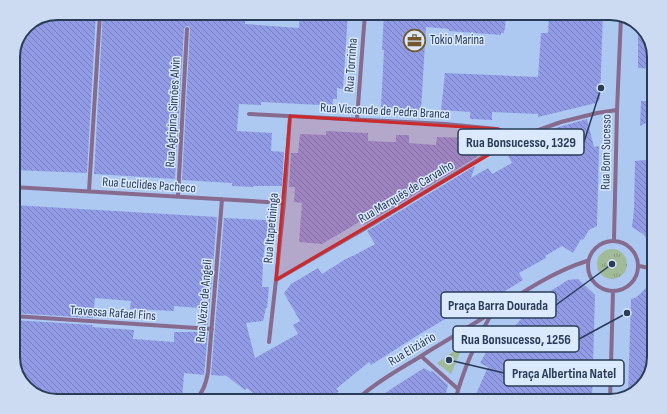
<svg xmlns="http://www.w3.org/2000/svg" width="667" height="414" viewBox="0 0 667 414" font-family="'Sofia Sans Condensed',sans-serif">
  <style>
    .park { fill: url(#park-tufts) }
    .building { fill: url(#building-back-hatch) }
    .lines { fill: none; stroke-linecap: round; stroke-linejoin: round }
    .street { stroke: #866b8f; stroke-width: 4 }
    .marked { fill: #cd292a; fill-opacity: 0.2; stroke: #cd292a; stroke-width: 3; stroke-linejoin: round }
    .labels { text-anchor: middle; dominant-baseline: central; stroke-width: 3; stroke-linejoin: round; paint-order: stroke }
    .poi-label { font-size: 13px; fill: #293c58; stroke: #dae9fe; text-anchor: start }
    .street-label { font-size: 13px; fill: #293c58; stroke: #dae9fe }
    .rim { fill: none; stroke: #293c58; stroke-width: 2 }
    .leader { fill: none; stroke: #293c58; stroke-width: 1.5 }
    .callout-dot { fill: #293c58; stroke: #dae9fe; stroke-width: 1.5 }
    .callout { fill: #dae9fe; stroke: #293c58; stroke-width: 1.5 }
    .callout-label { font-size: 14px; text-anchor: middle; font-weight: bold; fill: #293c58 }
  </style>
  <defs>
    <pattern id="park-tufts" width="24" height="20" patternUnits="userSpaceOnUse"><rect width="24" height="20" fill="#a1bb98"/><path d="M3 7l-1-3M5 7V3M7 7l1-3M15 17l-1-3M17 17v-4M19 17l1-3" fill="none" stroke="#83997f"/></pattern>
    <pattern id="building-back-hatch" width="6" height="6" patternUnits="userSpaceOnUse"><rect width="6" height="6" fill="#929ce6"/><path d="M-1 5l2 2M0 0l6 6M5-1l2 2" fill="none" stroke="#7780bd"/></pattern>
  </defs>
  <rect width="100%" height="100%" fill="#adc9f2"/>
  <path class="park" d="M597 264a15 15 0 1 1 30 0a15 15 0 1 1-30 0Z
    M 463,346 L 451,374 L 437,363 L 458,348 Z"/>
  <path class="building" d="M 57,13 L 96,13 L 87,173 L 13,170 L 13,97 L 16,97 L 16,92 L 17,92 L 20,65 L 13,65 L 13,55 L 26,26 Z
    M 103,13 L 245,13 L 245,24 L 299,28 L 300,13 L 348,13 L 343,89 L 337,88 L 337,99 L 333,99 L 332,110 L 320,109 L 320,105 L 261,102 L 261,105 L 239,104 L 237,131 L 272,133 L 271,151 L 284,152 L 282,186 L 254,186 L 253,187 L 232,186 L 232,183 L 182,180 L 190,29 L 189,26 L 186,26 L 184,29 L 175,179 L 95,174 L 94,174 Z
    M 384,13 L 498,13 L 498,14 L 506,14 L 505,30 L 504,30 L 504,33 L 501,33 L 501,35 L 449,31 L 449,29 L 426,27 L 421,110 L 381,107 L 384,50 L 382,50 Z
    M 549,13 L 603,13 L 600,99 L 596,103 L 538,117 L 538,114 L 492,112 L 492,120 L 470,119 L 470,112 L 441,110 L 445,73 L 538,77 L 541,33 L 548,33 Z
    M 638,27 L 654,55 L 654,69 L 638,68 Z
    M 641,101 L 654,101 L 654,119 L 640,126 Z
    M 587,119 L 594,147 L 599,146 L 597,226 L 589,230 L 583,240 L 581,239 L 573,253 L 562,246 L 545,256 L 546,258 L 519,273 L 523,280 L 464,316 L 460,310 L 415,337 L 371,365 L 369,362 L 336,389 L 339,391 L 329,401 L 262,401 L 247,388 L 245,390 L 225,375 L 223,376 L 211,375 L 224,218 L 267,220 L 271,223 L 273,228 L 272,242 L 265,242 L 263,262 L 262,287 L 269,287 L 267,308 L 266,308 L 263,321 L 246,323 L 255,358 L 287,340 L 298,334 L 293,325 L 300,321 L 284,293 L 291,284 L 318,268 L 322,274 L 344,260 L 352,256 L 353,256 L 375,244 L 367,231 L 475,166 L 471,178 L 488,168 L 492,174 L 512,163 L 508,156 L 514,152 L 527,145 L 531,151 L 558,135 L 555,128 Z
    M 326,131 L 368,133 L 368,141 L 393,142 L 396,142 L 396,135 L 409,135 L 409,143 L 436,145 L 437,137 L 474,138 L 478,142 L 480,146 L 477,157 L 364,225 L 361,221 L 322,244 L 299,242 L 302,203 L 294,202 L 295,187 L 289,187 L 291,153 L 298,153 L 300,134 L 326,135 Z
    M 654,159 L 654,248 L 643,234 L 632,227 L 634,210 L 635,161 Z
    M 13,205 L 217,217 L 208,325 L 199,325 L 200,308 L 174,306 L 174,311 L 130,309 L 131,301 L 95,298 L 93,318 L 13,313 Z
    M 578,279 L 595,295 L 592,401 L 473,401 L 488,367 L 480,363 L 492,342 L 498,346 L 521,319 L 517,314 L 538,299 L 568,280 Z
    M 654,279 L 654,357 L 647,381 L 632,395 L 628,396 L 631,299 L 635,298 L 640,294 Z
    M 13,320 L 93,325 L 92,327 L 134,330 L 133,339 L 174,342 L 174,332 L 208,332 L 204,375 L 184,373 L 182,401 L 57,401 L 33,394 L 13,359 Z
    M 424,368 L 431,372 L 432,371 L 436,374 L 448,385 L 444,401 L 375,401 L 391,389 Z"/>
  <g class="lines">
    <path class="street" d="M 251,13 L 254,15 L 258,16 L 287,17 L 291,16 L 293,13
      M 249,114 L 445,124 L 497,129 L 519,137
      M 357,119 L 365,13
      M 13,187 L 284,203
      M 89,191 L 100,13
      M 178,196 L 187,29
      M 614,240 L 617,110 L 621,16
      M588 266a25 25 0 1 1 50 0a25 25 0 1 1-50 0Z
      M 639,266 L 650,268 L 654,270
      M 276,280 L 364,229 L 490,153 L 519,137 L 561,122 L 597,113 L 617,110
      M 13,316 L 212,329
      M 269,342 L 276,280 L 284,203 L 290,116
      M 421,356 L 458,389
      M 195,401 C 203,392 206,384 208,372 L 222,199
      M 355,401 C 374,384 396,371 418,358 C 435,347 453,337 470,326 C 508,303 545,274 587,261
      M 455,401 C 463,370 476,341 492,313
      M 610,401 L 613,291"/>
  </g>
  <path class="marked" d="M 290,116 L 497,129 L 519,137 L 276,280 Z"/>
  <defs>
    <symbol id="office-ring" viewBox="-11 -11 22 22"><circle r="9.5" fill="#dae9fe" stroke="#74582b" stroke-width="1.5"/><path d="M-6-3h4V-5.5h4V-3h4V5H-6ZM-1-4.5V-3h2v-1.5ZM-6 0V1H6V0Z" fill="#74582b"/></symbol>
  </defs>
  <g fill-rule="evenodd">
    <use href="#office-ring" x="402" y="28" width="25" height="25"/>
  </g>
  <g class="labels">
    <g class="poi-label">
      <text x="430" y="40">Tokio Marina</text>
    </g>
    <g class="street-label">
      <text transform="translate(351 65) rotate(-86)">Rua Torrinha</text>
      <text transform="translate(385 111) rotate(3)">Rua Visconde de Pedra Branca</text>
      <text transform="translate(173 112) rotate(-87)">Rua Agripina Simões Alvin</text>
      <text transform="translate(606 152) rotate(-89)">Rua Bom Sucesso</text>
      <text transform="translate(149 185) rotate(4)">Rua Euclides Pacheco</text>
      <text transform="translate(406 192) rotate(-31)">Rua Marquês de Carvalho</text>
      <text transform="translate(271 228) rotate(-85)">Rua Itapetininga</text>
      <text transform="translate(204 301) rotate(-85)">Rua Vézio de Angeli</text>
      <text transform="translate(113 313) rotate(4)">Travessa Rafael Fins</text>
      <text transform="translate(412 349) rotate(-31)">Rua Eliziário</text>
    </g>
  </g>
  <path d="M0 0H667V414H0ZM57 20H610A37 37 0 0 1 647 57V357A37 37 0 0 1 610 394H57A37 37 0 0 1 20 357V57A37 37 0 0 1 57 20Z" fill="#ccdbf1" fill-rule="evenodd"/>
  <path class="rim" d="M57 20H610A37 37 0 0 1 647 57V357A37 37 0 0 1 610 394H57A37 37 0 0 1 20 357V57A37 37 0 0 1 57 20Z"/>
  <path class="leader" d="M601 88L584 142M612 264L556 305M627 313L579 339M449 360L504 373"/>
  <g class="callout-dot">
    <circle cx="601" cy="88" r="4"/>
    <circle cx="612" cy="264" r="4"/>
    <circle cx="627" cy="313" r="4"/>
    <circle cx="449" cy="360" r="4"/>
  </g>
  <g class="callout">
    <rect x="458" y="129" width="126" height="26" rx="4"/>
    <rect x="441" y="292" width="115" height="26" rx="4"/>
    <rect x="453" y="326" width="126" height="26" rx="4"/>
    <rect x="504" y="360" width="120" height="26" rx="4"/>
  </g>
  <g class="callout-label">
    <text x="521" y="147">Rua Bonsucesso, 1329</text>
    <text x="498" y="310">Praça Barra Dourada</text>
    <text x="516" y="344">Rua Bonsucesso, 1256</text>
    <text x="564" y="378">Praça Albertina Natel</text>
  </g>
</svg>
